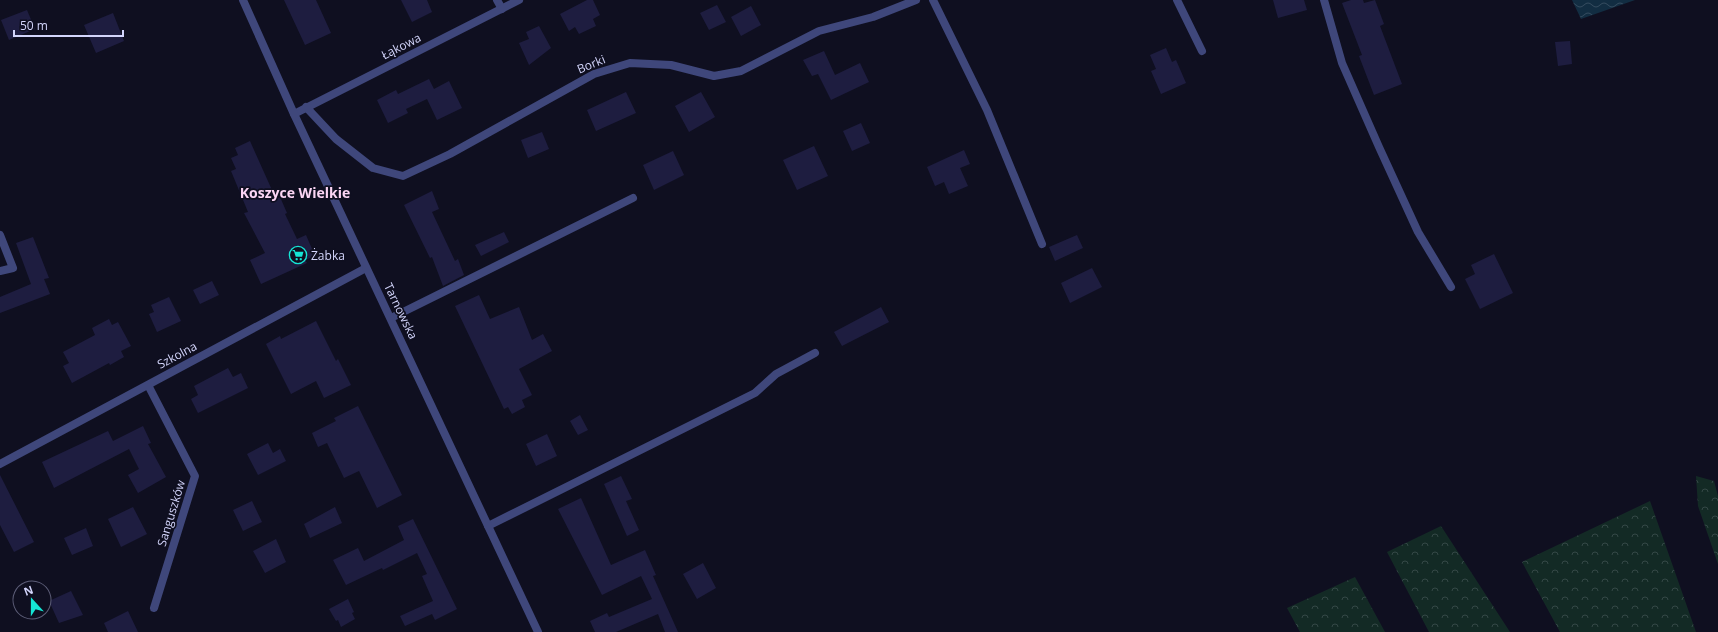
<svg xmlns="http://www.w3.org/2000/svg" width="1718" height="632" viewBox="0 0 1718 632" font-family="'Open Sans',sans-serif">
  <style>
    .forest { fill: url(#forest-crowns) }
    .water { fill: url(#water-waves) }
    .building { fill: #1e1d40 }
    .lines { fill: none; stroke-linecap: round; stroke-linejoin: round }
    .service { stroke: #3f477b; stroke-width: 8 }
    .minor { stroke: #3f477b; stroke-width: 8 }
    .tertiary { stroke: #3f477b; stroke-width: 8 }
    .labels { text-anchor: middle; dominant-baseline: central; stroke-width: 3.5; stroke-linejoin: round; paint-order: stroke }
    .street-label { font-size: 12px; fill: #d3d5fb; stroke: #0f0f20 }
    .poi-label { font-size: 12px; fill: #d3d5fb; stroke: #0f0f20; text-anchor: start }
    .quarter-label { font-size: 14px; font-weight: bold; fill: #fbd5f4; stroke: #0f0f20 }
  </style>
  <defs>
    <pattern id="forest-crowns" width="20" height="18" patternUnits="userSpaceOnUse"><rect width="20" height="18" fill="#132a25"/><path d="M2 6a3 3 0 1 1 6 0M12 15a3 3 0 1 1 6 0" fill="none" stroke="#344846"/></pattern>
    <pattern id="water-waves" width="16" height="10" patternUnits="userSpaceOnUse"><rect width="16" height="10" fill="#122d42"/><path d="M0 5q4-4 8 0t8 0" fill="none" stroke="#344b5e"/></pattern>
  </defs>
  <rect width="100%" height="100%" fill="#0f0f20"/>
  <path class="forest" d="M 1696,476 L 1714,481 L 1718,496 L 1718,564 L 1698,506 Z
    M 1650,501 L 1696,632 L 1560,632 L 1522,562 Z
    M 1441,526 L 1510,632 L 1429,632 L 1387,552 Z
    M 1355,577 L 1385,632 L 1300,632 L 1287,608 Z"/>
  <path class="water" d="M 1572,0 L 1635,0 L 1581,19 Z"/>
  <path class="building" d="M 284,0 L 316,0 L 331,33 L 305,45 Z
    M 401,0 L 427,0 L 432,12 L 412,22 Z
    M 587,0 L 593,0 L 600,15 L 593,19 L 596,26 L 579,34 L 575,27 L 569,31 L 560,14 Z
    M 1273,0 L 1304,0 L 1307,10 L 1278,18 Z
    M 1351,0 L 1363,0 L 1364,3 L 1375,0 L 1384,24 L 1380,26 L 1402,84 L 1374,95 L 1359,56 L 1362,55 L 1342,3 Z
    M 717,5 L 726,22 L 709,30 L 700,13 Z
    M 751,6 L 761,25 L 741,36 L 731,17 Z
    M 27,10 L 35,29 L 9,40 L 1,20 Z
    M 113,13 L 124,41 L 96,53 L 84,25 Z
    M 539,26 L 551,48 L 529,65 L 519,43 L 529,39 L 526,32 Z
    M 1570,41 L 1572,64 L 1558,66 L 1555,42 Z
    M 1166,48 L 1172,62 L 1176,60 L 1186,83 L 1161,94 L 1151,71 L 1156,69 L 1150,55 Z
    M 824,51 L 835,75 L 860,63 L 869,82 L 831,100 L 818,74 L 812,76 L 803,60 Z
    M 429,79 L 434,89 L 449,81 L 462,108 L 437,120 L 427,99 L 406,109 L 408,113 L 388,123 L 377,100 L 396,90 L 398,94 Z
    M 626,92 L 636,113 L 596,131 L 587,110 Z
    M 701,92 L 715,117 L 689,132 L 675,106 Z
    M 861,123 L 870,143 L 852,151 L 843,131 Z
    M 542,132 L 549,149 L 528,158 L 521,140 Z
    M 250,141 L 276,199 L 280,197 L 287,213 L 285,214 L 297,239 L 306,235 L 315,256 L 305,260 L 307,263 L 261,284 L 250,260 L 265,253 L 244,213 L 248,212 L 231,171 L 236,169 L 231,158 L 238,155 L 235,148 Z
    M 814,146 L 828,176 L 797,190 L 783,160 Z
    M 964,150 L 970,164 L 960,168 L 968,186 L 949,194 L 944,182 L 935,186 L 927,167 Z
    M 673,151 L 684,175 L 654,190 L 643,165 Z
    M 432,191 L 439,209 L 432,212 L 455,261 L 458,259 L 464,275 L 443,286 L 432,257 L 430,258 L 404,205 Z
    M 504,232 L 509,242 L 481,256 L 475,245 Z
    M 1077,235 L 1083,248 L 1055,261 L 1049,247 Z
    M 33,237 L 49,278 L 44,279 L 50,294 L 0,313 L 0,297 L 31,284 L 16,243 Z
    M 1494,254 L 1513,293 L 1480,309 L 1465,279 L 1475,274 L 1471,265 Z
    M 1092,268 L 1102,287 L 1070,303 L 1061,283 Z
    M 212,281 L 219,295 L 200,304 L 193,290 Z
    M 479,295 L 490,319 L 519,307 L 532,340 L 543,334 L 552,351 L 519,369 L 532,395 L 522,400 L 525,407 L 512,414 L 508,407 L 504,409 L 455,306 Z
    M 169,297 L 181,321 L 157,332 L 149,314 L 154,312 L 151,305 Z
    M 881,307 L 889,322 L 842,346 L 834,332 Z
    M 109,319 L 112,325 L 118,322 L 131,346 L 121,351 L 124,357 L 110,365 L 109,363 L 72,383 L 63,366 L 69,363 L 63,352 L 95,335 L 92,328 Z
    M 316,321 L 336,361 L 338,359 L 351,385 L 324,398 L 316,381 L 291,394 L 266,344 L 280,336 L 281,339 Z
    M 228,368 L 233,377 L 241,373 L 248,388 L 198,413 L 191,399 L 198,395 L 194,386 Z
    M 358,406 L 402,495 L 377,508 L 359,471 L 344,478 L 327,443 L 318,447 L 312,433 L 336,421 L 334,418 Z
    M 580,415 L 588,430 L 578,435 L 570,421 Z
    M 143,426 L 151,443 L 148,444 L 166,477 L 138,493 L 128,475 L 139,469 L 129,449 L 54,488 L 42,462 L 108,431 L 113,441 Z
    M 547,434 L 557,456 L 536,466 L 526,444 Z
    M 268,443 L 273,453 L 280,449 L 286,461 L 258,475 L 247,454 Z
    M 0,475 L 34,542 L 14,552 L 0,525 Z
    M 621,476 L 632,499 L 626,501 L 639,530 L 627,536 L 604,484 Z
    M 581,498 L 611,565 L 645,550 L 656,575 L 653,576 L 678,632 L 665,632 L 658,614 L 616,632 L 595,632 L 590,621 L 607,613 L 609,617 L 652,599 L 641,576 L 602,595 L 558,509 Z
    M 252,501 L 262,522 L 243,531 L 233,510 Z
    M 133,507 L 147,534 L 121,547 L 108,519 Z
    M 335,507 L 342,523 L 310,538 L 304,524 Z
    M 413,519 L 457,609 L 435,620 L 432,614 L 405,626 L 400,616 L 433,601 L 422,576 L 427,574 L 417,553 L 383,570 L 382,568 L 346,585 L 333,560 L 358,548 L 364,561 L 404,540 L 398,526 Z
    M 86,528 L 93,546 L 72,555 L 64,538 Z
    M 276,539 L 286,562 L 265,573 L 253,551 Z
    M 703,563 L 716,588 L 697,599 L 683,574 Z
    M 71,591 L 83,615 L 59,623 L 49,601 Z
    M 348,599 L 354,612 L 352,613 L 355,619 L 341,627 L 338,620 L 336,621 L 329,609 Z
    M 128,611 L 138,632 L 108,632 L 104,623 Z"/>
  <g class="lines">
    <path class="service" d="M 497,0 L 502,9
      M 933,0 L 987,110 L 1042,244
      M 1177,0 L 1202,51
      M 1324,0 L 1342,63 L 1379,147 L 1418,232 L 1451,287
      M 0,235 L 13,268 L 0,271
      M 391,318 L 633,198
      M 488,526 L 755,393 L 776,374 L 815,353"/>
    <path class="minor" d="M 306,107 L 336,139 L 373,168 L 403,176 L 450,154 L 594,74 L 630,63 L 671,65 L 714,76 L 741,71 L 819,31 L 873,17 L 916,0
      M 294,114 L 519,0
      M 148,385 L 195,476 L 154,608
      M 0,464 L 366,268"/>
    <path class="tertiary" d="M 243,0 L 294,114 L 538,632"/>
  </g>
  <defs>
    <symbol id="supermarket-ring" viewBox="-11 -11 22 22"><circle r="9.5" fill="#0f0f20" stroke="#15e5d5" stroke-width="1.5"/><path d="M-6-5.5h2.5l.6 2H6L4.5 2H-2.5L-4.4-4H-6ZM-1.5 3.2a1.3 1.3 0 1 0 .1 0ZM3 3.2a1.3 1.3 0 1 0 .1 0Z" fill="#15e5d5"/></symbol>
  </defs>
  <g fill-rule="evenodd">
    <use href="#supermarket-ring" x="288" y="245" width="20" height="20"/>
  </g>
  <g class="labels">
    <g class="street-label">
      <text transform="translate(401 46) rotate(-27)">Łąkowa</text>
      <text transform="translate(591 64) rotate(-22)">Borki</text>
      <text transform="translate(401 311) rotate(64)">Tarnowska</text>
      <text transform="translate(177 355) rotate(-28)">Szkolna</text>
      <text transform="translate(171 513) rotate(-73)">Sanguszków</text>
    </g>
    <g class="poi-label">
      <text x="311" y="255">Żabka</text>
    </g>
    <g class="quarter-label">
      <text x="295" y="192">Koszyce Wielkie</text>
    </g>
  </g>
  <g transform="translate(32 600) rotate(339)"><circle r="19" fill="#0f0f20" stroke="#5d5e78"/>
  <path d="M0-3L7 15L0 10L-7 15Z" fill="#15e5d5"/>
  <text y="-6" font-size="11" font-weight="bold" text-anchor="middle" fill="#d3d5fb">N</text>
  </g>
  <path d="M14 30v6h109v-6" fill="none" stroke="#d3d5fb" stroke-width="2"/>
  <text x="20" y="30" font-size="12" fill="#d3d5fb" stroke="#0f0f20" stroke-width="3" paint-order="stroke">50 m</text>
</svg>
